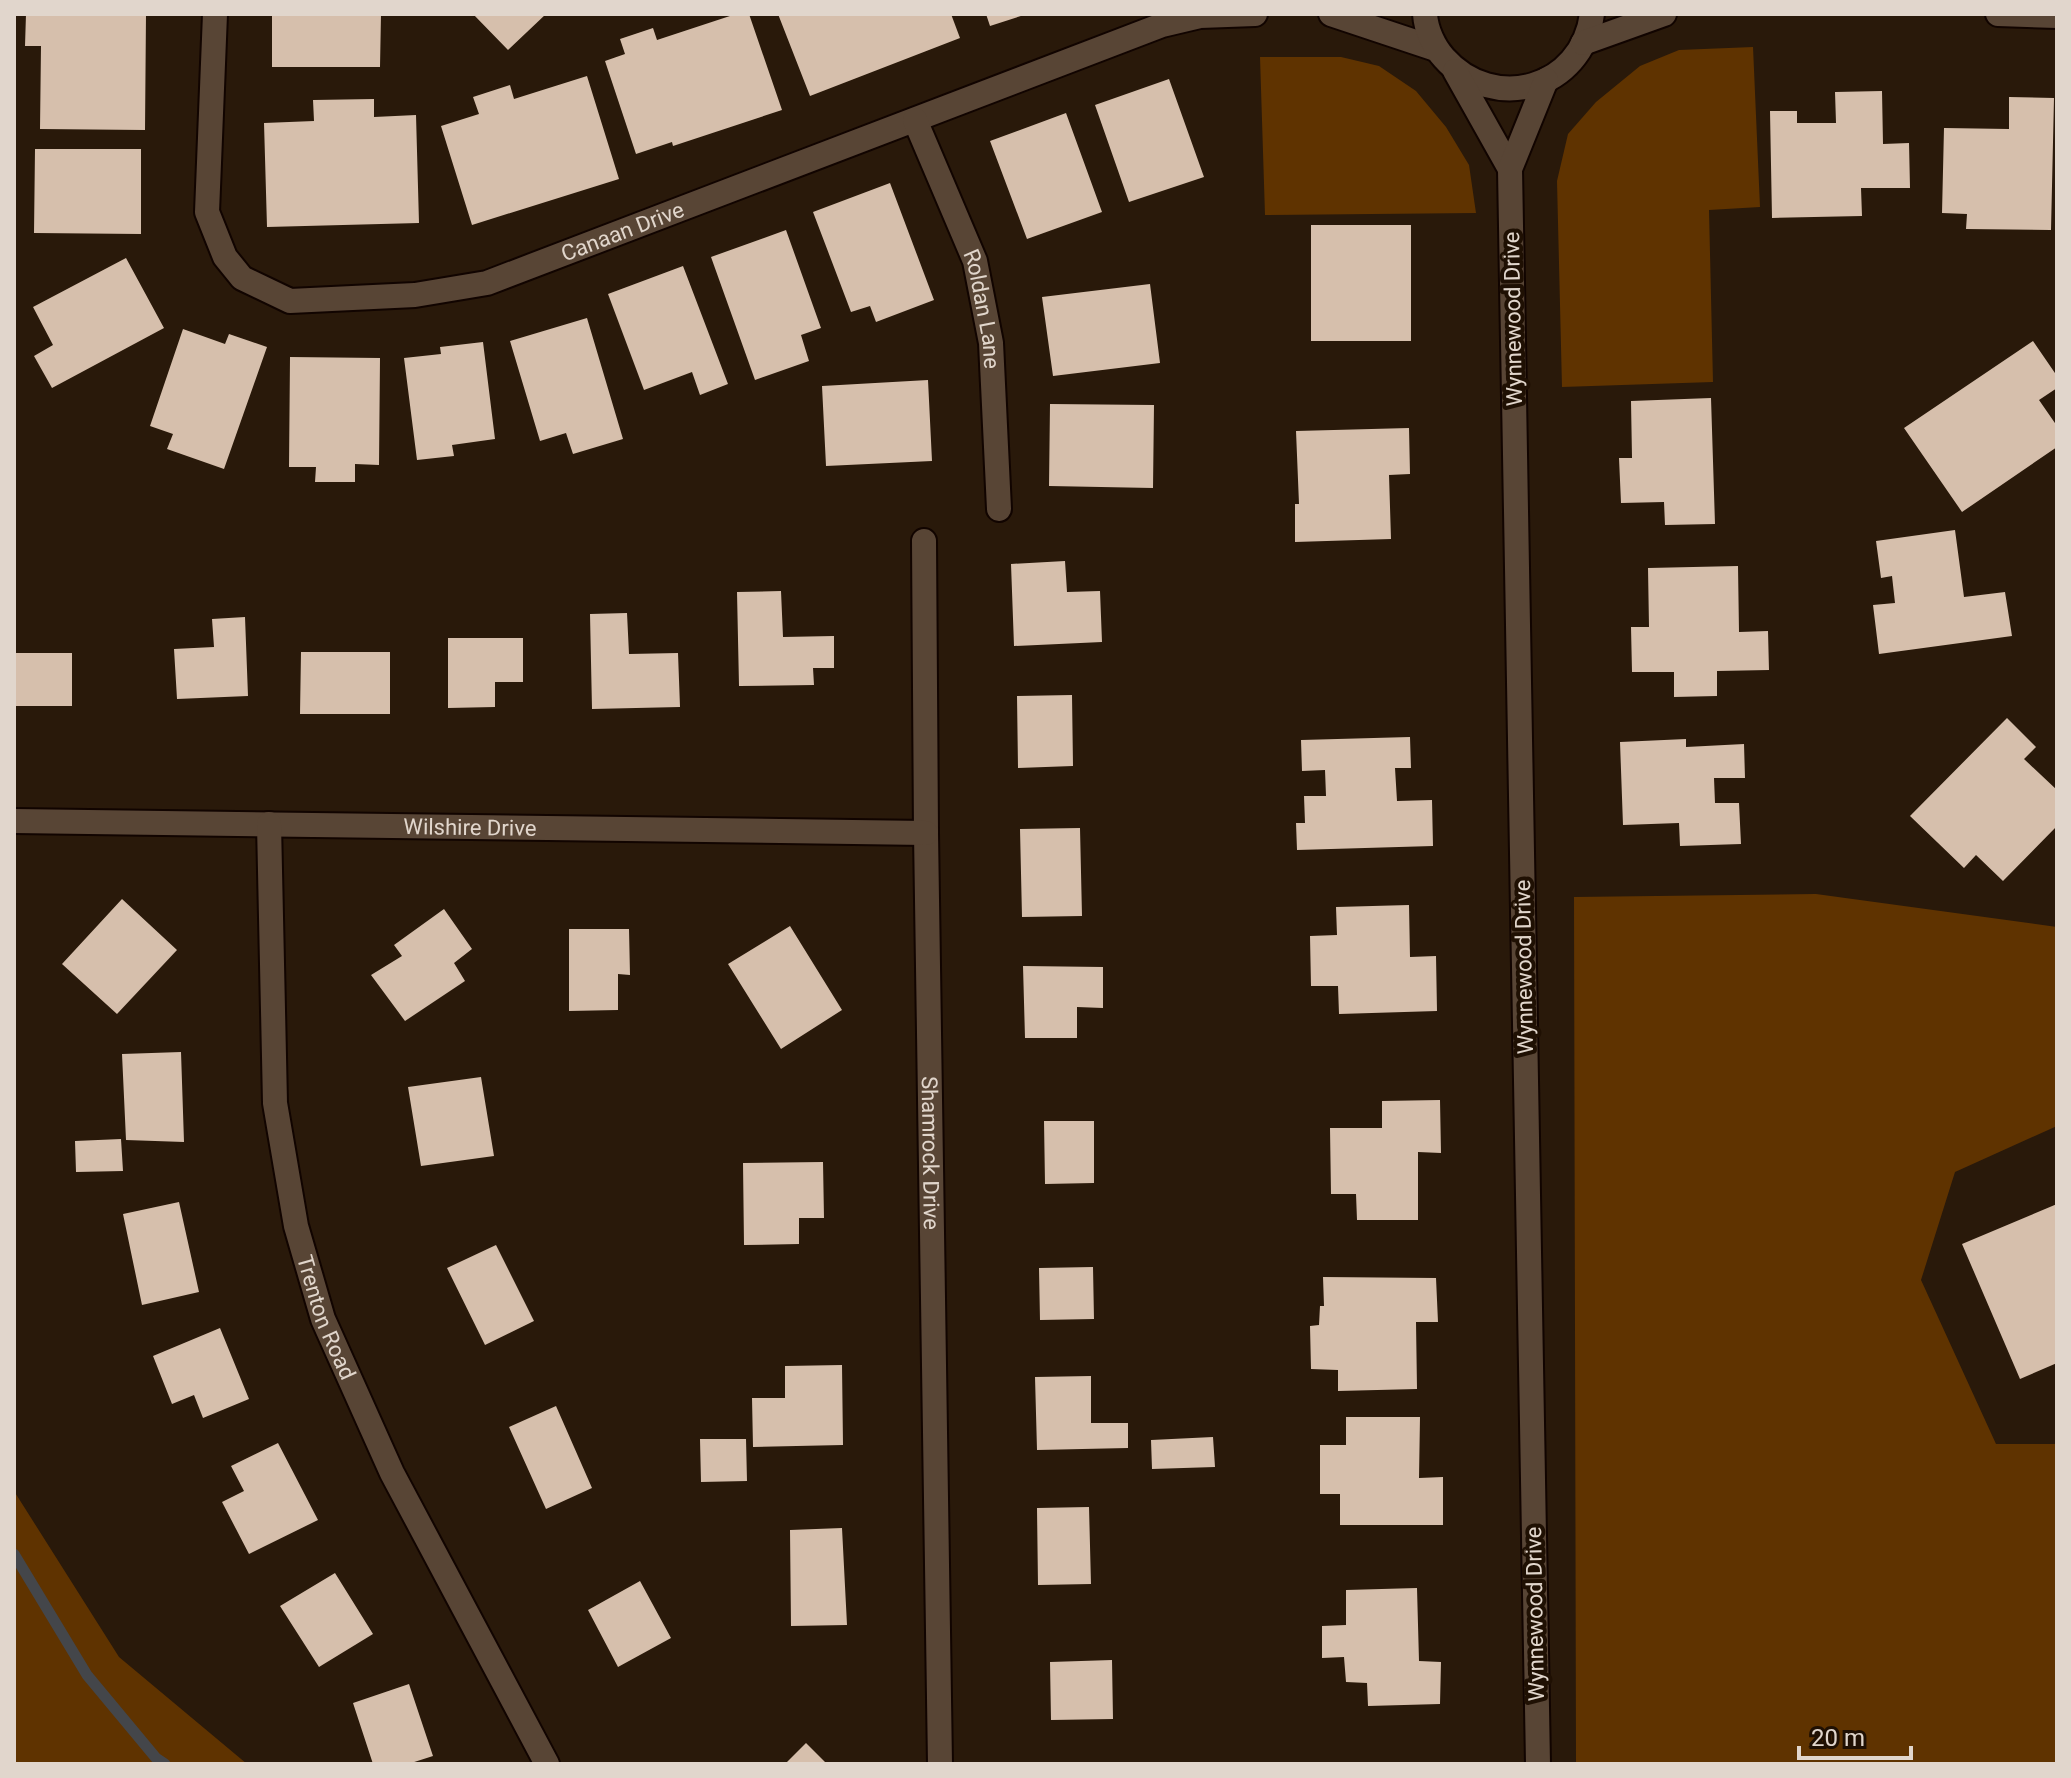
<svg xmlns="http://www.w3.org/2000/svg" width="2071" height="1778" viewBox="0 0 2071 1778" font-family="Roboto,sans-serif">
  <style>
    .green { fill: #5f3300 }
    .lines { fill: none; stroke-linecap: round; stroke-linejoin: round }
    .stream { stroke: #44464a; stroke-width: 11 }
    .building { fill: #d6bfac }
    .minor-casing { stroke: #110400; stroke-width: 28 }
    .minor { stroke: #584535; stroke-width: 24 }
    .labels { text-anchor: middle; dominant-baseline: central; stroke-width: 8; stroke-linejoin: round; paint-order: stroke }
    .street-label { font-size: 22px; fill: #e1d6cc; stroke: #1f1003 }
  </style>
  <rect width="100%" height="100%" fill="#29190a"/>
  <path class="green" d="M 1753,47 L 1760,207 L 1709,210 L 1713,382 L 1562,387 L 1557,181 L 1568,134 L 1596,102 L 1640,66 L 1679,50 Z
    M 1260,57 L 1341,57 L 1379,66 L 1416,91 L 1446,127 L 1469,165 L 1476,213 L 1265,215 Z
    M 1816,894 L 2057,927 L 2057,1126 L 1955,1172 L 1921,1280 L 1996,1444 L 2057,1444 L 2057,1764 L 1576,1764 L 1574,897 Z
    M 14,1491 L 119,1657 L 247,1764 L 14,1764 Z"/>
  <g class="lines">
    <path class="stream" d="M 14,1554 L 87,1675 L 156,1758 L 165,1764"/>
  </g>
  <path class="building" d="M 26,14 L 146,14 L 145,130 L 40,129 L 41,46 L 25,46 Z
    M 272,14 L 381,14 L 380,67 L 272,67 Z
    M 473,14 L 546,14 L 508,50 Z
    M 736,14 L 749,14 L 782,110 L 673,146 L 672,142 L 636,154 L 605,61 L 625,54 L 620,39 L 653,28 L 657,40 Z
    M 778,14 L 951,14 L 960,38 L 810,96 Z
    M 986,14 L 1024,14 L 1024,15 L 990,26 Z
    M 587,76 L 619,179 L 472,225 L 441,126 L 479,114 L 473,97 L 510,85 L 514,99 Z
    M 1169,79 L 1204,177 L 1129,202 L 1095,105 Z
    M 1882,91 L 1883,144 L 1909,143 L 1910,188 L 1861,188 L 1862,216 L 1772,218 L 1770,111 L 1797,111 L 1797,123 L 1836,123 L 1835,92 Z
    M 2009,97 L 2054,98 L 2051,230 L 1966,229 L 1967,214 L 1942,213 L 1944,128 L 2009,129 Z
    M 374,99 L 374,117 L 416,115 L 419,223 L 267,227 L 264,123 L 314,121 L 313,100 Z
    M 1066,113 L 1102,212 L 1027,239 L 990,141 Z
    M 35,149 L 141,149 L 141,234 L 34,233 Z
    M 890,183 L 934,300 L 876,322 L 870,306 L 851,312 L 813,212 Z
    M 1311,225 L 1411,225 L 1411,341 L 1311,341 Z
    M 786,230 L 821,328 L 801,335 L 809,361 L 755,380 L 711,257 Z
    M 126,258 L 164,328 L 52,388 L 34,356 L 53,345 L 33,307 Z
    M 683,266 L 728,384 L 700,395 L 692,372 L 644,390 L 608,294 Z
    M 1150,284 L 1160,363 L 1053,376 L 1042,297 Z
    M 587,318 L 623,439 L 573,454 L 566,433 L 540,441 L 510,341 Z
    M 183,329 L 225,344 L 229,334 L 267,347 L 224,469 L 167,449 L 173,434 L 150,426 Z
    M 2033,341 L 2057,376 L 2057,388 L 2039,400 L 2057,426 L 2057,447 L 1962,512 L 1904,428 Z
    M 483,342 L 495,439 L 452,445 L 454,456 L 417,460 L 404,358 L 441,354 L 440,347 Z
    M 290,357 L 380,358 L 379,465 L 355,464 L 355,482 L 315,482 L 316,467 L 289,467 Z
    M 928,380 L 932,461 L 826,466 L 822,386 Z
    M 1711,398 L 1715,524 L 1665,525 L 1664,502 L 1621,503 L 1619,458 L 1632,458 L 1631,401 Z
    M 1050,404 L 1154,405 L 1153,488 L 1049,486 Z
    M 1409,428 L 1410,474 L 1389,475 L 1391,539 L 1295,542 L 1295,504 L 1299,504 L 1296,431 Z
    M 1955,530 L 1964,597 L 2005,592 L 2012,636 L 1879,654 L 1873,605 L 1895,603 L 1892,576 L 1881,578 L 1876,541 Z
    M 1065,561 L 1067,592 L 1100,591 L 1102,642 L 1014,646 L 1011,564 Z
    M 1738,566 L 1739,632 L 1768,631 L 1769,670 L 1717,671 L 1717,696 L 1674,697 L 1674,672 L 1632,672 L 1631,627 L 1649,627 L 1648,568 Z
    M 781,591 L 783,637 L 834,636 L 834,668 L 813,668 L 814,685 L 739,686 L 737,592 Z
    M 627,613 L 629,654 L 678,653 L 680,707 L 592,709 L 590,614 Z
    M 245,617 L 248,696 L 177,699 L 174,649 L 214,647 L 212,619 Z
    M 448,638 L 523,638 L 523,682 L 495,682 L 495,707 L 448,708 Z
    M 301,652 L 390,652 L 390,714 L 300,714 Z
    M 14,653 L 72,653 L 72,706 L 14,706 Z
    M 1072,695 L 1073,766 L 1018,768 L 1017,696 Z
    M 2007,718 L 2036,747 L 2024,759 L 2057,790 L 2057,826 L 2003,881 L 1976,855 L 1964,868 L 1910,816 Z
    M 1410,737 L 1411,768 L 1395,768 L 1397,801 L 1432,800 L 1433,846 L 1297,850 L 1296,823 L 1305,823 L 1304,796 L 1326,796 L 1325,770 L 1302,771 L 1301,740 Z
    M 1686,739 L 1686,747 L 1744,744 L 1745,778 L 1714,778 L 1715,803 L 1739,803 L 1741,844 L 1680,846 L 1679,823 L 1623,825 L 1620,742 Z
    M 1080,828 L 1082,916 L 1022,917 L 1020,829 Z
    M 122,899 L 177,950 L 117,1014 L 62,964 Z
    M 1409,905 L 1410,957 L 1436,956 L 1437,1011 L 1339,1014 L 1338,986 L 1311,986 L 1310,936 L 1337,935 L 1336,907 Z
    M 444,909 L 472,949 L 454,963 L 465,981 L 405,1021 L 371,975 L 402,956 L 394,945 Z
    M 790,926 L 842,1010 L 781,1049 L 728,964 Z
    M 569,929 L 629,929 L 630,975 L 618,974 L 618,1010 L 569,1011 Z
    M 1023,966 L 1103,967 L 1103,1008 L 1077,1007 L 1077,1038 L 1025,1038 Z
    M 181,1052 L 184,1142 L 126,1140 L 122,1054 Z
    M 481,1077 L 494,1156 L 421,1166 L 408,1087 Z
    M 1440,1100 L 1441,1153 L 1418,1152 L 1418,1220 L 1357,1220 L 1356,1194 L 1331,1194 L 1330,1128 L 1382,1128 L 1382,1101 Z
    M 1044,1121 L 1094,1121 L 1094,1183 L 1045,1184 Z
    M 121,1139 L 123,1171 L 76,1172 L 75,1141 Z
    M 823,1162 L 824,1218 L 799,1218 L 799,1244 L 744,1245 L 743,1163 Z
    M 179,1202 L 199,1292 L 142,1305 L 123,1214 Z
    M 2057,1204 L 2057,1363 L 2020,1379 L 1962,1244 Z
    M 496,1245 L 534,1321 L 485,1345 L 447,1268 Z
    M 1093,1267 L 1094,1319 L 1040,1320 L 1039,1268 Z
    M 1323,1277 L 1436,1278 L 1438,1322 L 1416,1322 L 1417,1389 L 1338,1391 L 1338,1370 L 1311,1369 L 1310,1326 L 1319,1325 L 1320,1306 L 1324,1306 Z
    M 220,1328 L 249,1399 L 203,1418 L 194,1395 L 172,1404 L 153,1356 Z
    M 842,1365 L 843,1445 L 753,1447 L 752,1398 L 785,1398 L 785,1366 Z
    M 1091,1376 L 1091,1423 L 1128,1423 L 1128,1448 L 1037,1450 L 1035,1377 Z
    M 556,1406 L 592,1488 L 546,1509 L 509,1427 Z
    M 1346,1417 L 1420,1417 L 1419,1478 L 1443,1477 L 1443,1525 L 1340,1525 L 1340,1494 L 1320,1494 L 1320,1445 L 1346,1445 Z
    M 1213,1437 L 1215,1467 L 1152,1469 L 1151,1440 Z
    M 700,1439 L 746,1439 L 747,1481 L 701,1482 Z
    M 278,1443 L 318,1520 L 249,1554 L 222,1502 L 244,1491 L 231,1466 Z
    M 1089,1507 L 1091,1584 L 1038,1585 L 1037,1508 Z
    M 842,1528 L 847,1625 L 791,1626 L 790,1530 Z
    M 335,1573 L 373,1634 L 319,1667 L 280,1606 Z
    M 640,1581 L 671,1638 L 618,1667 L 588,1610 Z
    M 1417,1588 L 1419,1661 L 1441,1662 L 1440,1704 L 1368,1706 L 1367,1683 L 1346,1682 L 1344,1657 L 1322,1658 L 1322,1626 L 1346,1625 L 1346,1590 Z
    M 1112,1660 L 1113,1719 L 1051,1720 L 1050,1662 Z
    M 409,1684 L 433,1756 L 408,1764 L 373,1764 L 353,1703 Z
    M 806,1743 L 827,1764 L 785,1764 Z"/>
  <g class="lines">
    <defs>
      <g id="minor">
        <path id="s1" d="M 215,14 L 207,212 L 225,257 L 242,278 L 290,301 L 415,295 L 487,283 L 1162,25 L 1200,16 L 1255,14"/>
        <path d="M 1331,14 L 1436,49"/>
        <path d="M 1425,14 C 1426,30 1434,47 1444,58 C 1494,114 1582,89 1592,14"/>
        <path d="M 1998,14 L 2057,16"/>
        <path d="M 1583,43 L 1664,14"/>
        <path d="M 1455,71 L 1510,169"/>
        <path id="s2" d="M 915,120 L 975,261 L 991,343 L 999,509"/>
        <path id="s3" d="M 924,541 L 926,833 L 940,1764"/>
        <path id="s4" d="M 14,821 L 926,833"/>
        <path id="s5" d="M 269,824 L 275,1103 L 296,1226 L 323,1319 L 392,1473 L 547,1764"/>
        <path d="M 1538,1764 L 1510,169 L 1546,80"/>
      </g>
    </defs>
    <use href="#minor" class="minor-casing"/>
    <use href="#minor" class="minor"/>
  </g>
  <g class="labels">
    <g class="street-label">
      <text stroke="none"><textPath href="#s1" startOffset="670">Canaan Drive</textPath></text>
      <text stroke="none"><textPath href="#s2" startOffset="202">Roldan Lane</textPath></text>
      <text transform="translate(1513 319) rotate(-91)">Wynnewood Drive</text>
      <text stroke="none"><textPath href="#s4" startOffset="456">Wilshire Drive</textPath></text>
      <text transform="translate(1524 967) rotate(-91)">Wynnewood Drive</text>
      <text stroke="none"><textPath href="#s3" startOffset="612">Shamrock Drive</textPath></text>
      <text stroke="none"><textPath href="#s5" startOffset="500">Trenton Road</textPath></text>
      <text transform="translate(1535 1614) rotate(-91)">Wynnewood Drive</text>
    </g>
  </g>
  <rect width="2071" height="1778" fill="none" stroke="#e1d6cc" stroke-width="32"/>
  <path d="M1799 1746v12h112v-12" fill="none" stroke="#e1d6cc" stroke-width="4"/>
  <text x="1811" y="1746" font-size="24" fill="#e1d6cc" stroke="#1f1003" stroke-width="6" paint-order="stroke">20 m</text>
</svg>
